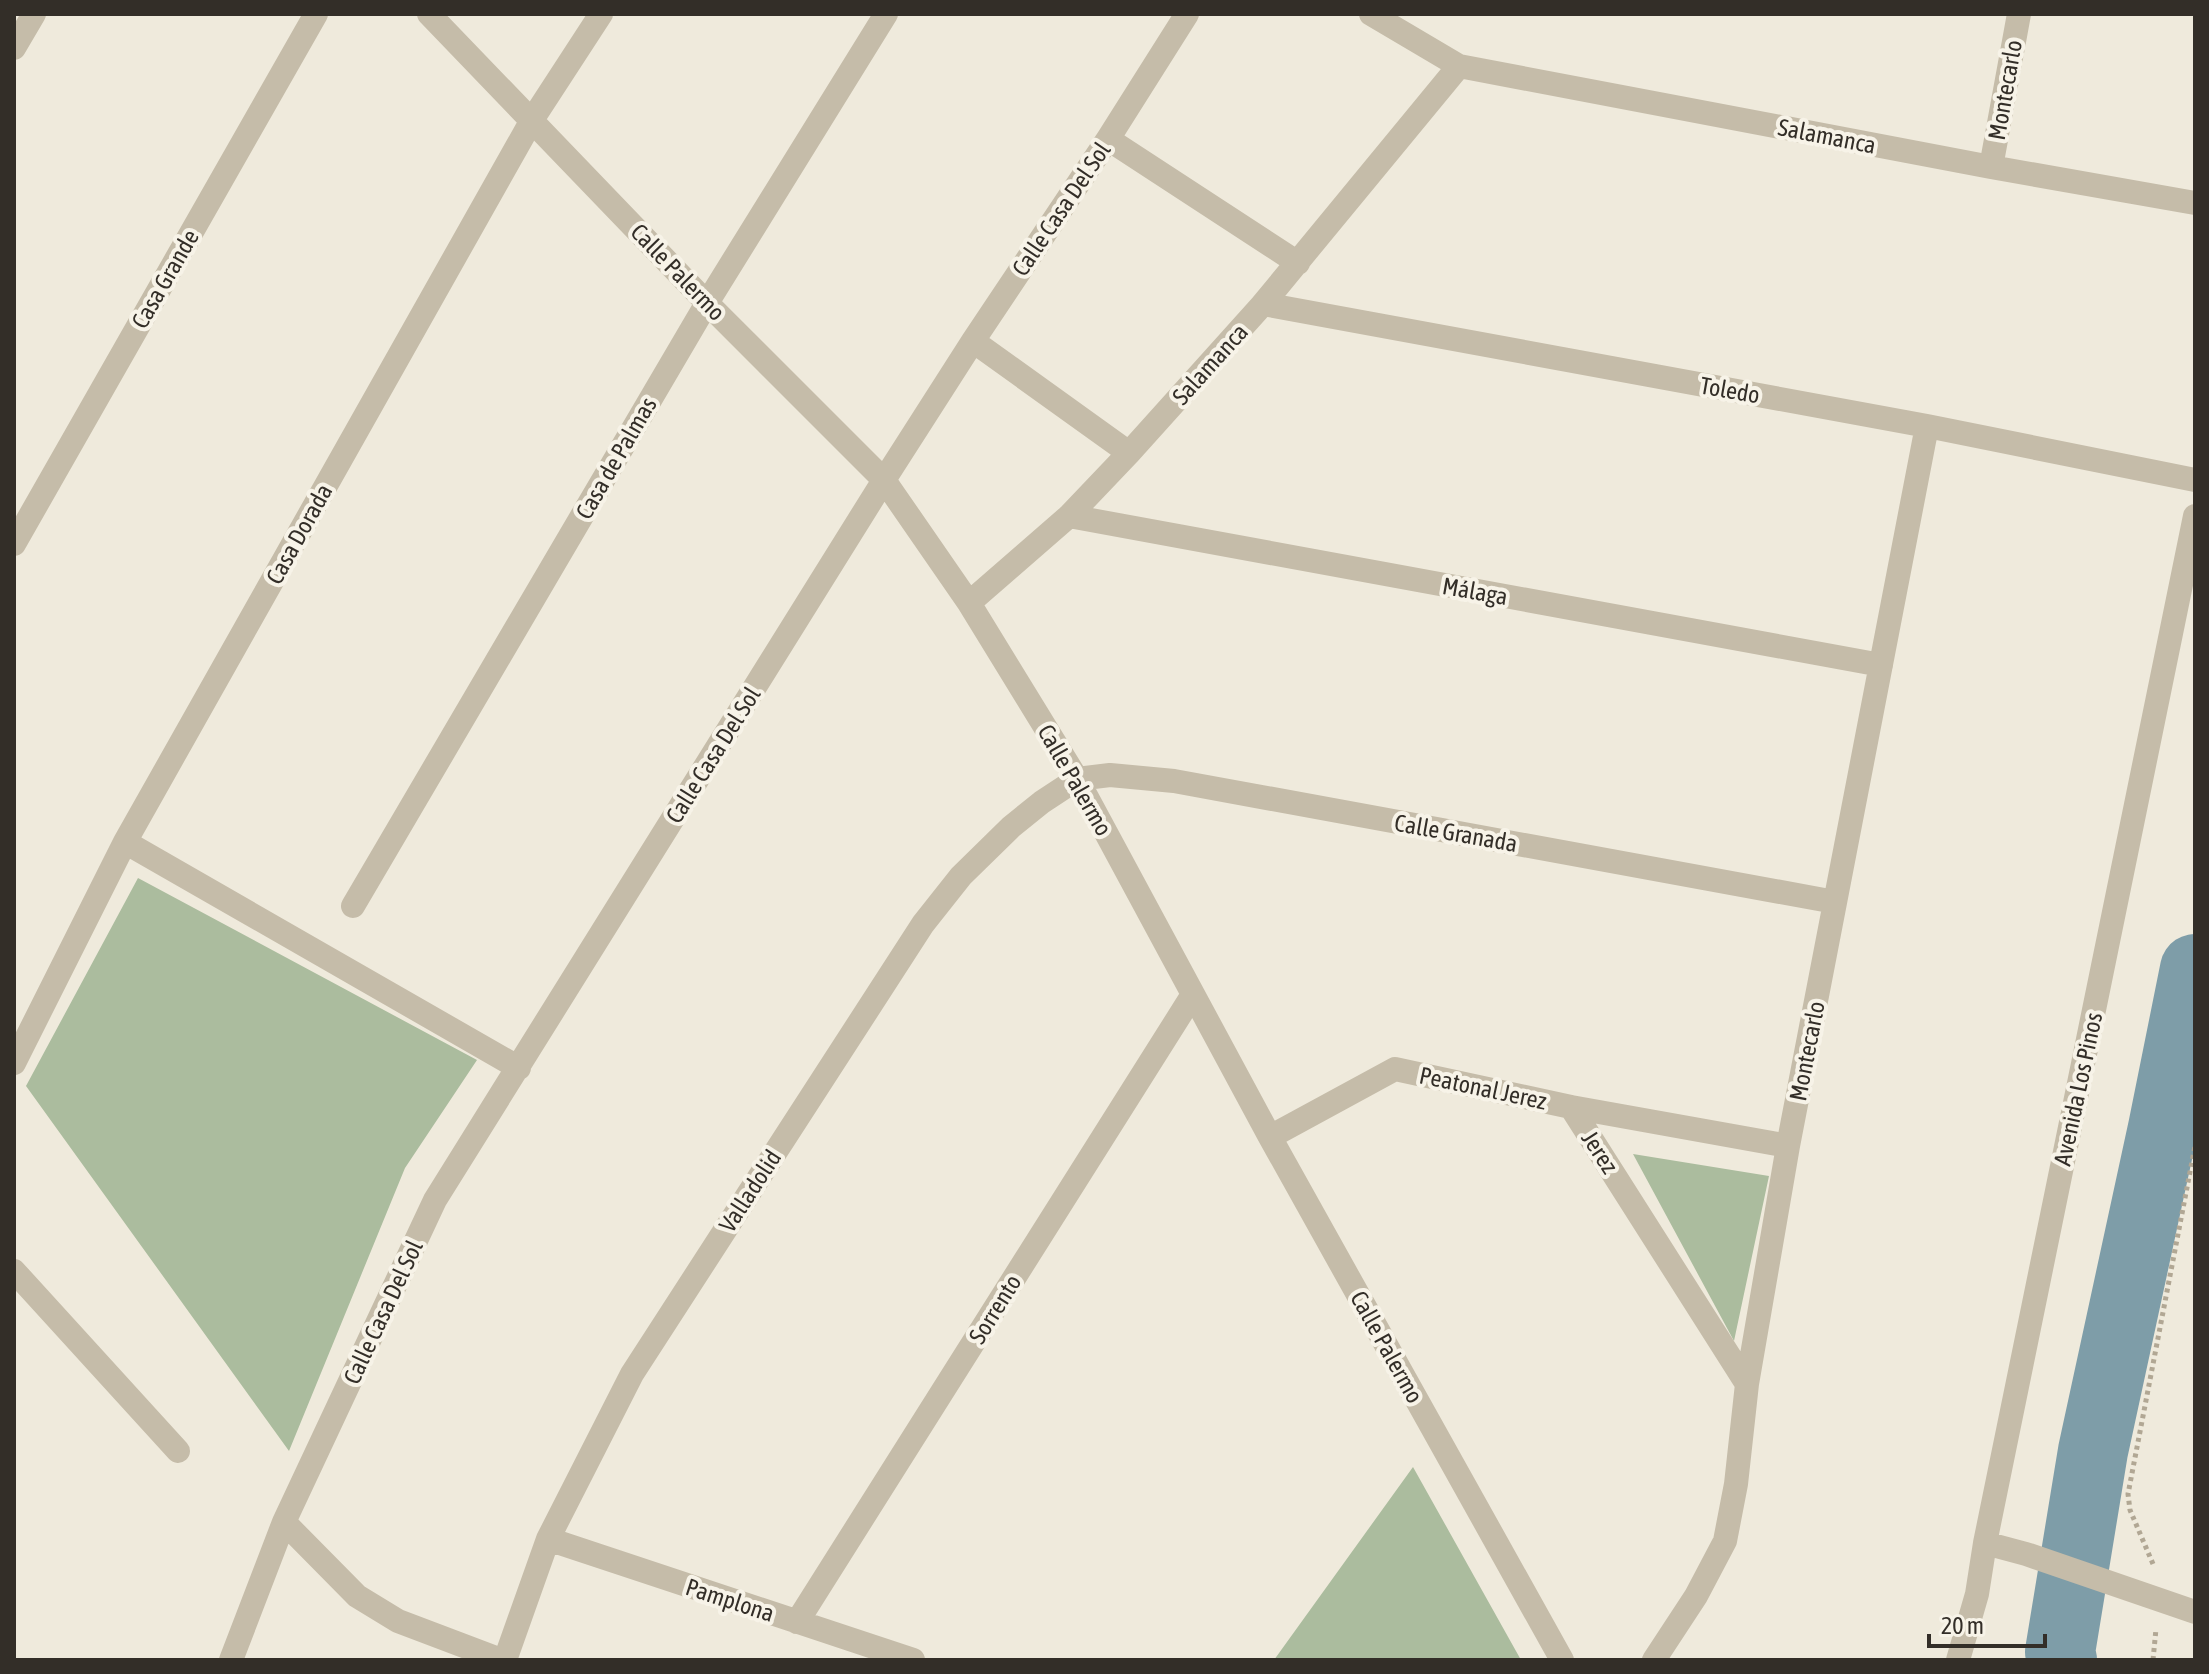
<svg xmlns="http://www.w3.org/2000/svg" width="2209" height="1674" viewBox="0 0 2209 1674" font-family="'Asap Condensed',sans-serif">
  <style>
    .green { fill: #abbc9e }
    .lines { fill: none; stroke-linecap: round; stroke-linejoin: round }
    .river { stroke: #7e9da8; stroke-width: 70 }
    .path { stroke: #b1a794; stroke-width: 5; stroke-dasharray: 4 4; stroke-linecap: butt }
    .minor { stroke: #c5bca9; stroke-width: 24 }
    .labels { text-anchor: middle; dominant-baseline: central; stroke-width: 8; stroke-linejoin: round; paint-order: stroke }
    .street-label { font-size: 24px; fill: #332e28; stroke: #f7f3e8 }
  </style>
  <rect width="100%" height="100%" fill="#efeadc"/>
  <path class="green" d="M 138,878 L 477,1060 L 405,1168 L 289,1451 L 26,1086 Z
    M 1633,1154 L 1769,1176 L 1734,1341 Z
    M 1413,1467 L 1521,1660 L 1274,1660 Z"/>
  <g class="lines">
    <path class="river" d="M 2062,1660 L 2060,1652 L 2093,1451 L 2163,1128 L 2195,969"/>
    <path class="path" d="M 2153,1564 L 2130,1510 L 2128,1494 L 2195,1146
      M 2153,1660 L 2156,1629"/>
    <path class="minor" d="M 429,14 L 707,303 L 884,480 L 969,603 L 1077,779 L 1270,1137 L 1562,1660
      M 1371,14 L 1459,66 L 1991,167 L 2195,203
      M 14,48 L 34,14
      M 1108,139 L 1298,263
      M 1991,167 L 2019,14
      M 1263,304 L 1927,426 L 2195,480
      M 973,341 L 1129,453
      M 1069,516 L 1881,665
      M 14,544 L 316,14
      M 969,603 L 1069,516 L 1129,453 L 1263,304 L 1459,66
      M 125,842 L 519,1068
      M 353,906 L 707,303 L 886,14
      M 14,1063 L 125,842 L 532,120 L 601,14
      M 1571,1107 L 1747,1384
      M 1270,1137 L 1395,1069 L 1571,1107 L 1788,1146
      M 14,1271 L 178,1451
      M 284,1522 L 357,1596 L 398,1621 L 501,1660
      M 548,1539 L 913,1660
      M 1985,1543 L 2026,1554 L 2195,1612
      M 797,1622 L 1192,996
      M 231,1660 L 284,1522 L 435,1200 L 884,480 L 973,341 L 1108,139 L 1187,14
      M 505,1660 L 548,1539 L 632,1374 L 923,924 L 961,876 L 1011,827 L 1042,802 L 1077,779 L 1110,775 L 1174,781 L 1835,902
      M 1654,1660 L 1696,1596 L 1725,1541 L 1736,1484 L 1747,1384 L 1788,1146 L 1927,426
      M 1958,1660 L 1977,1594 L 1985,1543 L 2195,516"/>
  </g>
  <g class="labels">
    <g class="street-label">
      <text transform="translate(2005 90) rotate(-80)">Montecarlo</text>
      <text transform="translate(1827 136) rotate(11)">Salamanca</text>
      <text transform="translate(1061 209) rotate(-56)">Calle Casa Del Sol</text>
      <text transform="translate(678 272) rotate(46)">Calle Palermo</text>
      <text transform="translate(165 279) rotate(-60)">Casa Grande</text>
      <text transform="translate(1210 364) rotate(-48)">Salamanca</text>
      <text transform="translate(1730 390) rotate(10)">Toledo</text>
      <text transform="translate(616 458) rotate(-60)">Casa de Palmas</text>
      <text transform="translate(299 534) rotate(-61)">Casa Dorada</text>
      <text transform="translate(1475 591) rotate(10)">Málaga</text>
      <text transform="translate(713 755) rotate(-58)">Calle Casa Del Sol</text>
      <text transform="translate(1075 780) rotate(60)">Calle Palermo</text>
      <text transform="translate(1456 833) rotate(10)">Calle Granada</text>
      <text transform="translate(1807 1051) rotate(-79)">Montecarlo</text>
      <text transform="translate(1483 1088) rotate(12)">Peatonal Jerez</text>
      <text transform="translate(2078 1089) rotate(-78)">Avenida Los Pinos</text>
      <text transform="translate(1600 1152) rotate(57)">Jerez</text>
      <text transform="translate(750 1191) rotate(-57)">Valladolid</text>
      <text transform="translate(995 1309) rotate(-58)">Sorrento</text>
      <text transform="translate(383 1312) rotate(-65)">Calle Casa Del Sol</text>
      <text transform="translate(1387 1347) rotate(61)">Calle Palermo</text>
      <text transform="translate(730 1600) rotate(18)">Pamplona</text>
    </g>
  </g>
  <rect width="2209" height="1674" fill="none" stroke="#332e28" stroke-width="32"/>
  <path d="M1929 1634v12h116v-12" fill="none" stroke="#332e28" stroke-width="4"/>
  <text x="1941" y="1634" font-size="24" fill="#332e28" stroke="#f7f3e8" stroke-width="6" paint-order="stroke">20 m</text>
</svg>
